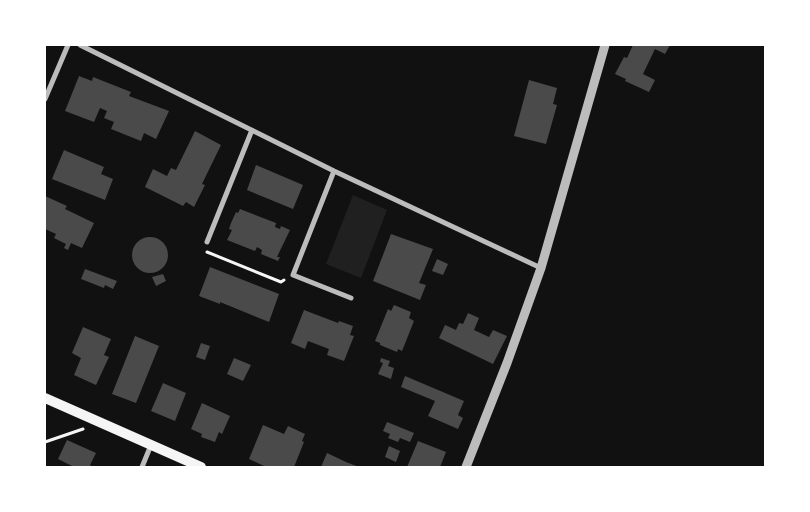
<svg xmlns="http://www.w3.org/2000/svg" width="810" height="512" viewBox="0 0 810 512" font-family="'Fira Sans',sans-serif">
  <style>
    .green { fill: #202020 }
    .building { fill: #4a4a4a }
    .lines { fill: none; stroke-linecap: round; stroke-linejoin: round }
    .path { stroke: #f5f5f5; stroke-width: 3 }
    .minor { stroke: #bcbcbc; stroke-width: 5 }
    .tertiary { stroke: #bcbcbc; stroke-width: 9 }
    .secondary { stroke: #f5f5f5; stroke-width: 10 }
  </style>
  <rect width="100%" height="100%" fill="#111"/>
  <path class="green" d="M 353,195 L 387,210 L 361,278 L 326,264 Z"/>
  <path class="building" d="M 633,45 L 670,45 L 665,54 L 655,49 L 643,74 L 655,80 L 649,92 L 625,81 L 626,79 L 615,74 L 624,57 L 627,58 Z
    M 79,76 L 92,81 L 93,77 L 131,92 L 129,96 L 169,111 L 156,139 L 144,133 L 141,141 L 111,129 L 114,122 L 104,118 L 107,111 L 100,108 L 94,122 L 65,111 Z
    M 529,80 L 557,88 L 553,104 L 557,105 L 546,144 L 514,136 Z
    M 195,131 L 221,145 L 202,184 L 205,185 L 194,207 L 186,202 L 183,206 L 145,187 L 153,169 L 167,176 L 171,168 L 176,170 Z
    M 64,150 L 104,167 L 101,174 L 113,179 L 105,200 L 52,179 Z
    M 256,165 L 303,185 L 293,209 L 247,190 Z
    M 45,196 L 67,206 L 65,209 L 94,223 L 82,248 L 71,243 L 68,250 L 64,248 L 66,244 L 54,238 L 56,234 L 45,229 Z
    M 240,209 L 276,223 L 275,227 L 280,229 L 281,226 L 290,230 L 277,257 L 280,257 L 278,261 L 261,254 L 262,250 L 257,247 L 255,251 L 227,240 L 232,230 L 229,229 L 231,223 L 236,212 L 238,213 Z
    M 391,234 L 433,249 L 419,283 L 426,285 L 420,300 L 373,281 Z
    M132 255a18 18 0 1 1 36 0a18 18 0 1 1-36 0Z
    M 437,259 L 448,264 L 443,275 L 432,271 Z
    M 210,267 L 279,294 L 269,322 L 220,302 L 220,304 L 199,296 Z
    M 85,269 L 117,281 L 113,289 L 105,285 L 104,288 L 81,279 Z
    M 163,274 L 166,281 L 156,286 L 152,277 Z
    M 394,305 L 411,312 L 409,318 L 414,321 L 402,351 L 398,349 L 397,352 L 380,345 L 380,343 L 375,341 L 388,309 L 391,311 Z
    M 304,310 L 338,323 L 339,321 L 353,326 L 350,335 L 354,336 L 344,361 L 327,355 L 329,349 L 308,341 L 305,349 L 291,343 Z
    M 468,313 L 479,318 L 474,330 L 489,337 L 493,330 L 507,336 L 493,364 L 439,338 L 445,325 L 456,330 L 459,323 L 463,324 Z
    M 83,327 L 111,339 L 104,355 L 109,357 L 96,385 L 74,375 L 81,358 L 72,353 Z
    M 135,336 L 159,346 L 136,403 L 112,394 Z
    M 201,343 L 210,346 L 205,360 L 196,357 Z
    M 234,358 L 251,365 L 243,381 L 227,374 Z
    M 381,358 L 390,361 L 388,366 L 394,368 L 391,379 L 378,374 L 383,363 L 380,362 Z
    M 405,376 L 464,401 L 458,415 L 463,418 L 458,429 L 428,416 L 435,401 L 401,387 Z
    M 163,383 L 186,393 L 175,421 L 151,411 Z
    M 202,403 L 230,416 L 222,434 L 219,432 L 215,442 L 201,437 L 202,434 L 191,429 Z
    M 387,422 L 414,433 L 410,442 L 400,438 L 398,442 L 388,438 L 390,434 L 383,431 Z
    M 263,425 L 284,434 L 288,426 L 305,434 L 302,441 L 304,442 L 294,467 L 266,467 L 249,459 Z
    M 67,440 L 96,453 L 90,465 L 93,467 L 74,467 L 58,459 Z
    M 418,441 L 446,452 L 440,467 L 407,467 Z
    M 389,446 L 400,451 L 396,462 L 385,457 Z
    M 327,453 L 346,462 L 359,467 L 321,467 Z"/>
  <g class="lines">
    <path class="path" d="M 207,252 L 281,282 L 284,280
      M 45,442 L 83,429"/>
    <path class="minor" d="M 80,45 L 334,171 L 541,268
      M 45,99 L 68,45
      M 334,171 L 293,275 L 351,298
      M 207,242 L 252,130
      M 142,467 L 151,445"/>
    <path class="tertiary" d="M 466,467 L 507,363 L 541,268 L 605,45"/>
    <path class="secondary" d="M 45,398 L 201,467"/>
  </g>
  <rect width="810" height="512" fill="none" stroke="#ffffff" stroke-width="92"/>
</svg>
